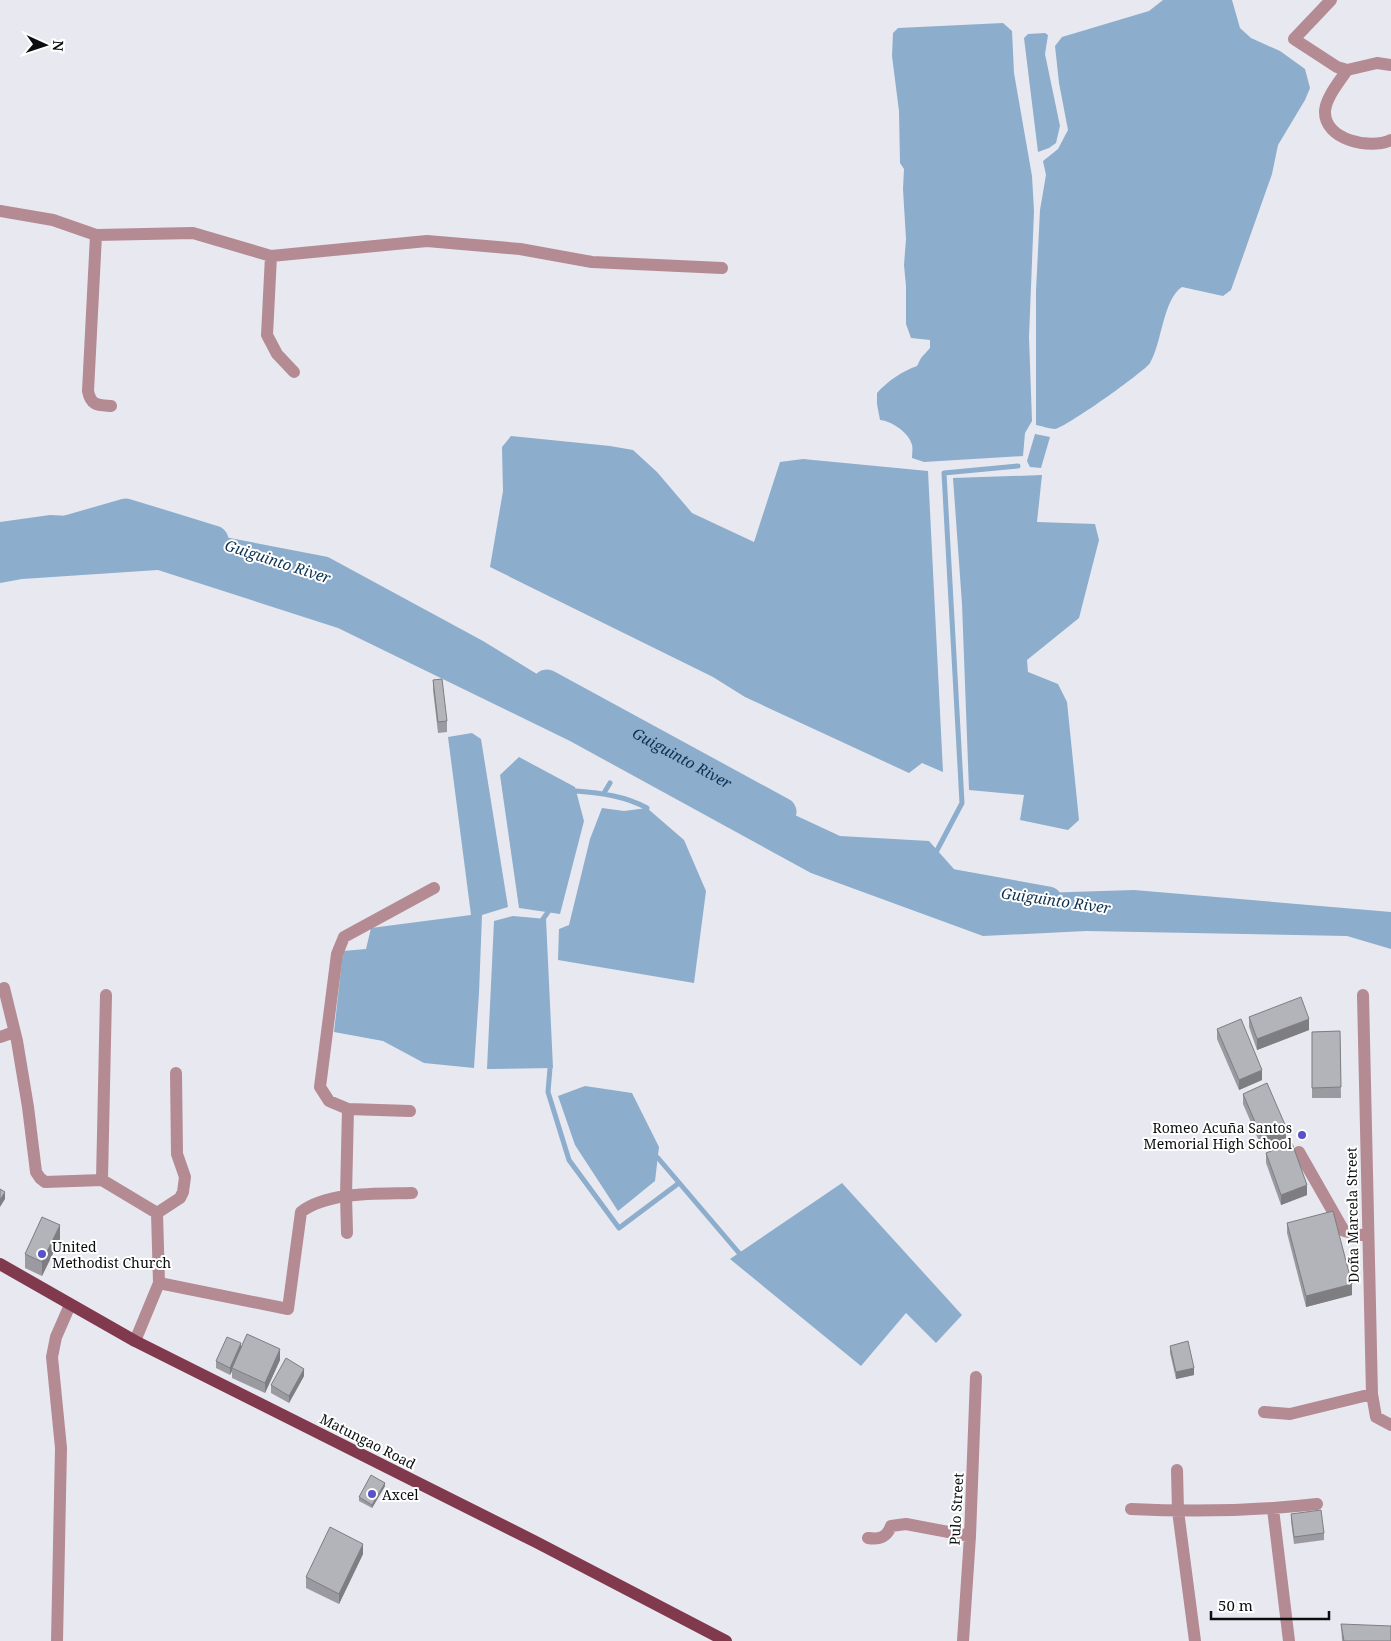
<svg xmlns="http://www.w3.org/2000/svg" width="1391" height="1641" viewBox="0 0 1391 1641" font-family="'Noto Serif',serif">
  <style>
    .water { fill: #8cadcc }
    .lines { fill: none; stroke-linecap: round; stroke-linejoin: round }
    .stream { stroke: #8cadcc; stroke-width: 5 }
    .river { stroke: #8cadcc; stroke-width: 29 }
    .minor { stroke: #b48a93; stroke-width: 12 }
    .major { stroke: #80394d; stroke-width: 12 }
    .wall { fill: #9a9aa0 }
    .shaded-wall { fill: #7d7d82 }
    .building { fill: #b3b3ba; stroke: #7d7d82 }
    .poi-dot { fill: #5951c9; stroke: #fff; stroke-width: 2 }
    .labels { text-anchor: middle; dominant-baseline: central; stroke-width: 4; stroke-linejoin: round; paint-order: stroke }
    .poi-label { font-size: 14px; fill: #0c0d0f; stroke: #fff; text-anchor: start }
    .street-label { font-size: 14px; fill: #0c0d0f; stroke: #fff }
    .water-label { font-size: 15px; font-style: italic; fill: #0b3251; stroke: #fff }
  </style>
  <rect width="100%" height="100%" fill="#e8e8f0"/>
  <path class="water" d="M 1163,0 L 1232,0 L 1240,28 L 1251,38 L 1280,51 L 1305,69 L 1310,88 L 1305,100 L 1278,145 L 1272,174 L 1231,290 L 1223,296 L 1182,287 C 1163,299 1162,343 1150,363 C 1144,372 1065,428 1055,429 C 1050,429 1042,426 1036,425 L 1036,291 L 1040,210 L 1046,175 L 1043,161 L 1058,149 L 1068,130 L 1059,83 L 1055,46 L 1062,37 L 1149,11 Z
    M 1003,23 L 1012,31 L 1014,73 L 1032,176 L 1034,211 L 1029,337 L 1032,421 L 1025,433 L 1023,456 L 924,462 L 912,458 C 912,454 913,448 912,445 C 909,432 891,421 880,420 L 877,404 L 877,393 C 889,380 901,372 917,366 L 921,358 L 930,348 L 930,340 L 911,338 L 906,324 L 906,286 L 904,265 L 906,239 L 903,189 L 904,169 L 900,163 L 899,111 L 892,56 L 893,33 L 898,28 Z
    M 1045,33 L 1048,35 L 1045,54 L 1060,126 L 1056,143 L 1049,148 L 1038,152 L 1024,38 L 1028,34 Z
    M 1035,434 L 1050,437 L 1041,468 L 1030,467 L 1027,461 Z
    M 511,436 L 610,446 L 633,450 L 657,472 L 692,513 L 754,542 L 780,462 L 803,459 L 928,471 L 943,772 L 922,763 L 909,773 L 745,697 L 713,677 L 490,567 L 503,491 L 502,447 Z
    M 1042,475 L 1037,522 L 1095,524 L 1099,540 L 1079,618 L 1027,660 L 1028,672 L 1058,684 L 1067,702 L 1079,820 L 1068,830 L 1020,820 L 1024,795 L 969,790 L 962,604 L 953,478 Z
    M 50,515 L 131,519 L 328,557 L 483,641 L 677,760 L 840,836 L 929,841 L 977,895 L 1134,890 L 1391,912 L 1391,949 L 1347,936 L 1086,931 L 983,936 L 811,873 L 570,741 L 338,628 L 158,570 L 22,579 L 0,583 L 0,522 Z
    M 472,733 L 481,739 L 508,907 L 482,915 L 479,993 L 474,1068 L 424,1063 L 383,1041 L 334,1032 L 343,951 L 366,949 L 371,928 L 471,915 L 448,737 Z
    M 519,757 L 575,787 L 584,821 L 560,914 L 519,908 L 500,775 Z
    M 602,808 L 624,811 L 647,808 L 684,840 L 706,891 L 694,983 L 558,960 L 559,929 L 569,925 L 590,839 Z
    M 513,916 L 546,919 L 553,1068 L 487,1069 L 494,921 Z
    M 585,1086 L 632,1093 L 659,1147 L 655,1181 L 618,1211 L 575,1145 L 558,1096 Z
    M 842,1183 L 962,1315 L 936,1343 L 906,1313 L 861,1366 L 730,1259 Z"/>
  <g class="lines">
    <path class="stream" d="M 576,791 C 601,793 625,796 647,808
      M 604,793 L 610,783
      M 934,856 L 962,803 L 944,473 L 1018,466
      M 543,919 L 548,912
      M 550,1068 L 548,1092 L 569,1160 L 619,1228 L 679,1183
      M 658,1158 L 739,1253"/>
    <g class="river">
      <path d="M 0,549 L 126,513 L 214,540"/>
      <path id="s1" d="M 547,684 L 782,812"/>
      <path d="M 932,880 L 1048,901"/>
    </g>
    <path class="minor" d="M 1331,0 L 1294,39 L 1337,67 L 1347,70 L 1377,63 L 1391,65
      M 1347,70 C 1340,81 1326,97 1325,111 C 1324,140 1370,150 1391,140
      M 0,211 L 53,220 L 96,235 L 193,233 L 271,256 L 427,241 L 520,249 L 592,262 L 722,268
      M 96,235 L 88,391 C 91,406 98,405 111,406
      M 271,256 L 267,335 L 277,354 L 294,372
      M 4,988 L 17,1041 L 28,1107 L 36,1172 L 40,1178 L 45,1182 L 102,1180 L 157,1213 L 159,1283 L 135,1341
      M 1363,995 L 1372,1394 L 1376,1417 L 1391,1425
      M 0,1037 L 14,1032
      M 348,1109 L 329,1101 L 320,1087 L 337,954 L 344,937 L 434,888
      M 1299,1152 L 1344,1231 L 1361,1235 L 1367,1235
      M 102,1180 L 106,995
      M 157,1213 L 180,1198 L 183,1192 L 185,1177 L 177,1154 L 176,1073
      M 347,1233 L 346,1195 L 348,1109 L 410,1111
      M 159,1283 L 288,1309 L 301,1212 C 329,1191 379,1194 412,1193
      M 1264,1412 L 1290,1414 L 1372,1394
      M 1177,1470 L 1178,1511 L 1195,1641
      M 1131,1509 C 1194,1512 1255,1511 1317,1504
      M 1273,1509 L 1289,1641
      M 868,1538 C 880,1540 887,1537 891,1526 L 906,1524 L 970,1536
      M 57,1641 L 61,1448 L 52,1357 L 56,1337 L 70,1305
      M 963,1641 L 970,1536 L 976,1377"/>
    <path class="major" d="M 0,1264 L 135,1341 L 536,1542 L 726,1641"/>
  </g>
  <path class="wall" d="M 433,680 L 447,721 L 447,732 L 438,733 L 433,690 Z
    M 1249,1017 L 1309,1030 L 1257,1050 L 1249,1027 Z
    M 1217,1029 L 1262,1080 L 1239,1090 L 1217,1039 Z
    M 1340,1031 L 1341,1098 L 1312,1098 L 1312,1032 Z
    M 1243,1094 L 1286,1138 L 1262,1148 L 1243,1104 Z
    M 1266,1153 L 1307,1195 L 1281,1205 L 1266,1163 Z
    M 1287,1223 L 1352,1295 L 1306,1307 L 1287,1233 Z
    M 60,1239 L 42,1276 L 25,1268 L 25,1254 Z
    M 1170,1346 L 1194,1375 L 1176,1379 L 1170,1353 Z
    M 241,1347 L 280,1360 L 265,1393 L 232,1378 L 232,1371 L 230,1375 L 216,1368 L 216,1361 Z
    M 304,1376 L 289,1403 L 271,1393 L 271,1385 Z
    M 385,1486 L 372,1508 L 359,1501 L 359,1497 Z
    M 1291,1514 L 1324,1533 L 1324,1540 L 1294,1544 L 1291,1521 Z
    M 363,1554 L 339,1604 L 306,1588 L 306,1577 Z
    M 1341,1624 L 1391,1641 L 1342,1641 Z"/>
  <path class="shaded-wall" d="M 1309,1019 L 1309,1030 L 1257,1050 L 1257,1039 Z
    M 1262,1070 L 1262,1080 L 1239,1090 L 1239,1080 Z
    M 1286,1127 L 1286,1138 L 1262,1148 L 1262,1138 Z
    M 1307,1185 L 1307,1195 L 1281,1205 L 1281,1195 Z
    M 5,1192 L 5,1199 L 0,1207 L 0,1200 Z
    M 60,1225 L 60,1239 L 42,1276 L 42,1262 Z
    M 1352,1284 L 1352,1295 L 1306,1307 L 1306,1296 Z
    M 241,1343 L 241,1350 L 232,1368 L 232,1371 L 230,1375 L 230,1368 Z
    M 280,1349 L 280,1360 L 265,1393 L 265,1383 Z
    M 1194,1368 L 1194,1375 L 1176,1379 L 1176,1372 Z
    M 304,1369 L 304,1376 L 289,1403 L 289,1396 Z
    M 385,1483 L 385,1486 L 372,1508 L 372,1505 Z
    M 363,1544 L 363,1554 L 339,1604 L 339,1594 Z"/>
  <path class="building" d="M 442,679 L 447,721 L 438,722 L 433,680 Z
    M 1301,997 L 1309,1019 L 1257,1039 L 1249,1017 Z
    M 1241,1019 L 1262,1070 L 1239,1080 L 1217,1029 Z
    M 1340,1031 L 1341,1087 L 1312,1088 L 1312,1032 Z
    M 1267,1083 L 1286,1127 L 1262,1138 L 1243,1094 Z
    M 1292,1143 L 1307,1185 L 1281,1195 L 1266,1153 Z
    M 0,1189 L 5,1192 L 0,1200 Z
    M 1333,1211 L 1352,1284 L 1306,1296 L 1287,1223 Z
    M 42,1217 L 60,1225 L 42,1262 L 25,1254 Z
    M 247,1334 L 280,1349 L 265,1383 L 232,1368 Z
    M 227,1337 L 241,1343 L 230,1368 L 216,1361 Z
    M 1188,1341 L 1194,1368 L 1176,1372 L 1170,1346 Z
    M 286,1358 L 304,1369 L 289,1396 L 271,1385 Z
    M 371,1475 L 385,1483 L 372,1505 L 359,1497 Z
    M 1321,1510 L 1324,1533 L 1294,1537 L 1291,1514 Z
    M 330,1527 L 363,1544 L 339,1594 L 306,1577 Z
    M 1341,1624 L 1391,1626 L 1391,1641 L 1344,1641 Z"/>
  <g class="poi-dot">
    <circle cx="1302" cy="1135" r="5"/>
    <circle cx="42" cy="1254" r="5"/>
    <circle cx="372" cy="1494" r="5"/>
  </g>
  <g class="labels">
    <g class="poi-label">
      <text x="1292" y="1127" text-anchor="end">Romeo Acuña Santos<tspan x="1292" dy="16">Memorial High School</tspan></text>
      <text x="52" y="1246">United<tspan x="52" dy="16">Methodist Church</tspan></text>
      <text x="382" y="1494">Axcel</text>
    </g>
    <g class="street-label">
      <text transform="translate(1352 1215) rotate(-91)">Doña Marcela Street</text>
      <text transform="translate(368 1441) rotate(27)">Matungao Road</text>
      <text transform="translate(956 1509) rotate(-87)">Pulo Street</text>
    </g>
    <g class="water-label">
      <text transform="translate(278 561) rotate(18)">Guiguinto River</text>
      <text stroke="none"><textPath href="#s1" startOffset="154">Guiguinto River</textPath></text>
      <text transform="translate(1056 900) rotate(8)">Guiguinto River</text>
    </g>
  </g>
  <g transform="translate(45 45) rotate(93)" stroke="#ffffff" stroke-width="4" paint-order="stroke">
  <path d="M0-4L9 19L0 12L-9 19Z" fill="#0c0d0f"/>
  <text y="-8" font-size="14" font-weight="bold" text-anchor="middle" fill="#0c0d0f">N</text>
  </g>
  <path d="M1211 1611v8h118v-8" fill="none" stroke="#0c0d0f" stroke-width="2.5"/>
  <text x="1218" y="1611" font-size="15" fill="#0c0d0f" stroke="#ffffff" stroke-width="4" paint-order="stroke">50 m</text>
</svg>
